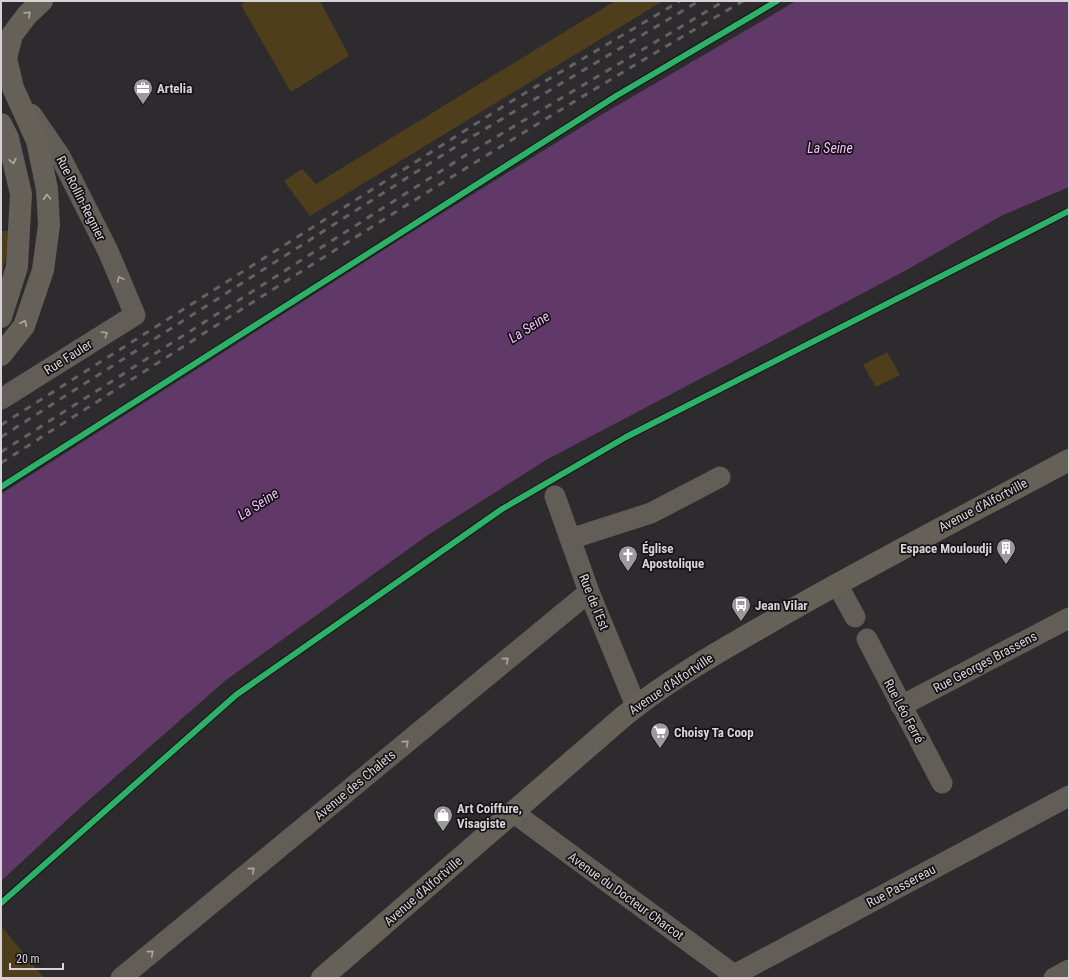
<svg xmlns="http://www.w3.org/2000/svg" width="1070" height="979" viewBox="0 0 1070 979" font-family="'Roboto Condensed',sans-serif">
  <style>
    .green { fill: #4e3e1c }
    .water { fill: #613968 }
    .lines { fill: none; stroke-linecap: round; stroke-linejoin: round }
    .street { stroke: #625d56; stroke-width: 21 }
    .secondary { stroke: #666158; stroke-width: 22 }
    .rail { stroke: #64625f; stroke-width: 3; stroke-dasharray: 7 7; stroke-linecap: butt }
    .cycleway-casing { stroke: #151315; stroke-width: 8 }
    .cycleway { stroke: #2db169; stroke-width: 6 }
    .oneway { stroke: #afacab }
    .oneway2 { stroke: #a8a4a3 }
    .labels { text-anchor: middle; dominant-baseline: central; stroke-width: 3.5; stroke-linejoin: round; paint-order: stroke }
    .poi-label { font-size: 13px; font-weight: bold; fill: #d6d4d7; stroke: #151315; text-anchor: start }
    .street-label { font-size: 13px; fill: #d6d4d7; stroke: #151315 }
    .water-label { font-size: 14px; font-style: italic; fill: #f3befd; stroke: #151315 }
  </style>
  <rect width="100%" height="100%" fill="#2d2b2d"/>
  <path class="green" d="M 247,1 L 320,1 L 349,56 L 291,92 L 241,5 Z
    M 615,1 L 663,1 L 310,216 L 284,181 L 302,169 L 316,184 Z
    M 1,231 L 12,231 L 1,278 Z
    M 887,352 L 900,375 L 876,387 L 863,365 Z
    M 1,926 L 44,978 L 1,978 Z"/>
  <path class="water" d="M 796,1 L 1069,1 L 1069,187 L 1001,216 L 901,273 L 546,460 L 428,535 L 226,680 L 81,807 L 1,881 L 1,494 L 415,230 L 601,115 Z"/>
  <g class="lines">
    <path class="street" d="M 1,399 L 135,315 L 108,251 L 60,156 L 31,114
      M 555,496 L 589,592 L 636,706
      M 570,539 L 651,513 L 720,477
      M 837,584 L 855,617
      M 867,639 L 942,783
      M 901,706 L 1069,618
      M 514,813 L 738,978
      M 734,975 L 1069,796
      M 121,978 L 589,592
      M 1054,978 L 1069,970"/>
    <path class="secondary" d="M 1,124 L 8,138 L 21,194 L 17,267 L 1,317
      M 1,355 L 24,326 L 43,270 L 49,225 L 47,189 L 37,141 L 13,88 L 6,58 L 12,35 L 27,15 L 42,1
      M 322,978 L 624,716 C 672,677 726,648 779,617 C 875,562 972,512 1069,460"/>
    <path class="rail" d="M 1,425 L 510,102 L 680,1
      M 1,437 L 460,144 L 699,1
      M 1,452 L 466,155 L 724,1
      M 1,463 C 247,306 491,148 743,1"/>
    <defs>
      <path id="cycleway" d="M 1,487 L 616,96 L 777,1
        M 1,903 L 236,695 L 502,509 L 626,437 L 1069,211"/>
    </defs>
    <use href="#cycleway" class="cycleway-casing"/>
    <use href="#cycleway" class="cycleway"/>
  </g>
  <defs><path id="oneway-chevron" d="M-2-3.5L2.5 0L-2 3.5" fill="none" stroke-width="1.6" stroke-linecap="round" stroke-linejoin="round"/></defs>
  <g class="oneway">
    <use href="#oneway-chevron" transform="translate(28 14) rotate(-46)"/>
    <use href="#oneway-chevron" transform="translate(13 161) rotate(77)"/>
    <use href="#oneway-chevron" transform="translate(47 197) rotate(-93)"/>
    <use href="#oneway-chevron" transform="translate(24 323) rotate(-65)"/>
  </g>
  <g class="oneway2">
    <use href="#oneway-chevron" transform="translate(120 279) rotate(-114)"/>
    <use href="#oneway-chevron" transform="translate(105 334) rotate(-32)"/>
    <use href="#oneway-chevron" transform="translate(506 660) rotate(-40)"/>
    <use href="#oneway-chevron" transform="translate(406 743) rotate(-40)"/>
    <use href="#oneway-chevron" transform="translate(252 870) rotate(-40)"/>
    <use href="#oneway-chevron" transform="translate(151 953) rotate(-40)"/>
  </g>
  <defs>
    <symbol id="office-pin" viewBox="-11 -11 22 30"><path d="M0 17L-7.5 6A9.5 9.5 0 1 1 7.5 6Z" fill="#9b999c" stroke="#151315"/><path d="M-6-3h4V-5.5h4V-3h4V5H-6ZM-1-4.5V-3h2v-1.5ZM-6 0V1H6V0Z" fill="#fff"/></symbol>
    <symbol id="building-pin" viewBox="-11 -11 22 30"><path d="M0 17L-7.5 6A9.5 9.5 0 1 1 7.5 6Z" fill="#9b999c" stroke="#151315"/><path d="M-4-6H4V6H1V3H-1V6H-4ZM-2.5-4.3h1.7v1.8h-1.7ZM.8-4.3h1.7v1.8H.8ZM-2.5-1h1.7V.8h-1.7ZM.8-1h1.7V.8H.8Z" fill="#fff"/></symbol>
    <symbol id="church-pin" viewBox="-11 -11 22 30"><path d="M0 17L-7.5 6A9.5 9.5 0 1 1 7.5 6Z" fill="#9b999c" stroke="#151315"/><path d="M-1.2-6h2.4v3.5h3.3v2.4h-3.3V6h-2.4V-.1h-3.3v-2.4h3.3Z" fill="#fff"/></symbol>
    <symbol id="bus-pin" viewBox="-11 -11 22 30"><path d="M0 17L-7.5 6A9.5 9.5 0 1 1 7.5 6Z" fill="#9b999c" stroke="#151315"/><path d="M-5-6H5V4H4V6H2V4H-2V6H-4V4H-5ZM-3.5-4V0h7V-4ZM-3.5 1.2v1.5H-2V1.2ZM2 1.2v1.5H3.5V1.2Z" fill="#fff"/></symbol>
    <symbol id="supermarket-pin" viewBox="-11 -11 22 30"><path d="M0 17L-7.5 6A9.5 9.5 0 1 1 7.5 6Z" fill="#9b999c" stroke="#151315"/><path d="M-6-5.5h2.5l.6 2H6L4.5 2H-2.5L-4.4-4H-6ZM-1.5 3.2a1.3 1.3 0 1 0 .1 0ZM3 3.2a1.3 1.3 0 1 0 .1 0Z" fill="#fff"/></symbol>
    <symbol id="shop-pin" viewBox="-11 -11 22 30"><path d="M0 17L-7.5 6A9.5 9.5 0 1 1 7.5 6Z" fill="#9b999c" stroke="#151315"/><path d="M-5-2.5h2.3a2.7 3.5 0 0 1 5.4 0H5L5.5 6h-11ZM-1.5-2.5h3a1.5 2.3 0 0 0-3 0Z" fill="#fff"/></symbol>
  </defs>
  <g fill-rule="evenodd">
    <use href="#office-pin" x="132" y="77" width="22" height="30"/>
    <use href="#building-pin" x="995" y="537" width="22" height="30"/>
    <use href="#church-pin" x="617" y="544" width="22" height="30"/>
    <use href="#bus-pin" x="730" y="594" width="22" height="30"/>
    <use href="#supermarket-pin" x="649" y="721" width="22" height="30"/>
    <use href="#shop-pin" x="432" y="804" width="22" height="30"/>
  </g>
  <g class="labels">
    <g class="poi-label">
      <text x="157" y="88">Artelia</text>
      <text x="642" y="548">Église<tspan x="642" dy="15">Apostolique</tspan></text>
      <text x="992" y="548" text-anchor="end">Espace Mouloudji</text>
      <text x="755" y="605">Jean Vilar</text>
      <text x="674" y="732">Choisy Ta Coop</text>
      <text x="457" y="808">Art Coiffure,<tspan x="457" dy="15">Visagiste</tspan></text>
    </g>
    <g class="street-label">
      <text transform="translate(81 198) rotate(63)">Rue Rollin-Regnier</text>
      <text transform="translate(68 357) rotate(-32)">Rue Fauler</text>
      <text transform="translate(983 505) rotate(-28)">Avenue d'Alfortville</text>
      <text transform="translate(594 602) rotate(68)">Rue de l'Est</text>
      <text transform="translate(985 662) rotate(-28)">Rue Georges Brassens</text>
      <text transform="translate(671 684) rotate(-34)">Avenue d'Alfortville</text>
      <text transform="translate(904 711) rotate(62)">Rue Léo Ferré</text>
      <text transform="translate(355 785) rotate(-40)">Avenue des Chalets</text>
      <text transform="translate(901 886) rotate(-28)">Rue Passereau</text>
      <text transform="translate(423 891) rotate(-41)">Avenue d'Alfortville</text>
      <text transform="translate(626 896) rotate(36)">Avenue du Docteur Charcot</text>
    </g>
    <g class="water-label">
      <text x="830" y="148">La Seine</text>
      <text transform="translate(529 327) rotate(-33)">La Seine</text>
      <text transform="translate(258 504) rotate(-33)">La Seine</text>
    </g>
  </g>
  <rect width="1070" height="979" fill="none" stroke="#d6d4d7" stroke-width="4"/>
  <path d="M10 963v6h53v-6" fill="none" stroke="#d6d4d7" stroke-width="2"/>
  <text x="16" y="963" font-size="12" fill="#d6d4d7" stroke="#151315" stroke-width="3" paint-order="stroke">20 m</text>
</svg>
